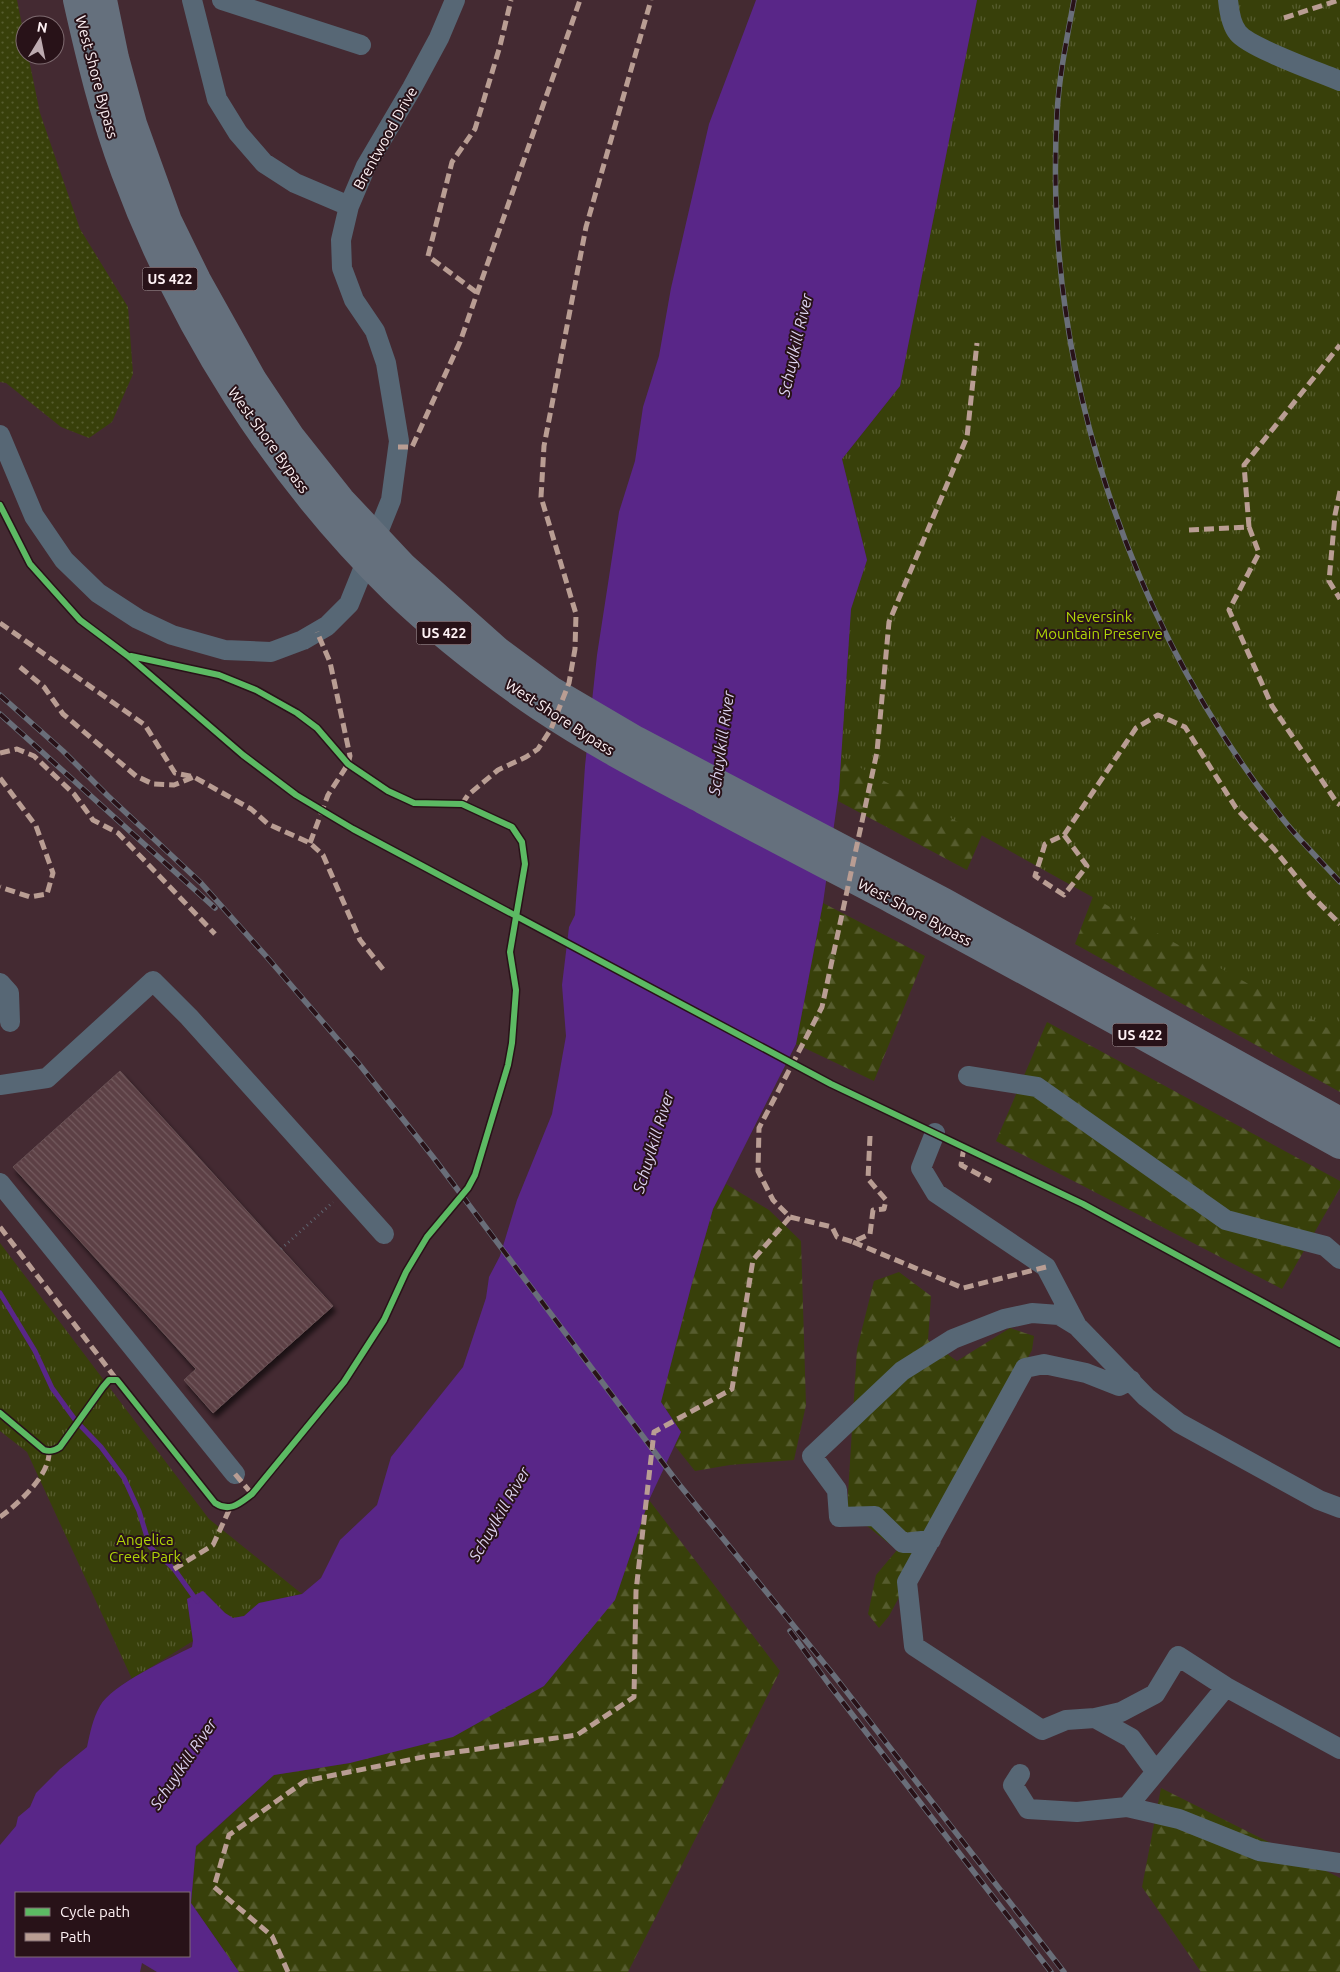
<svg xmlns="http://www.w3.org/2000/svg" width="1340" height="1972" viewBox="0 0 1340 1972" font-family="Ubuntu,sans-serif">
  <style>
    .grass { fill: url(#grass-dots) }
    .forest { fill: url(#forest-firs) }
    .park { fill: url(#park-tufts) }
    .water { fill: #592688; fill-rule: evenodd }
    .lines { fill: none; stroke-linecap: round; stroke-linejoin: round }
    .stream { stroke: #592688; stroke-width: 5 }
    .building { fill: url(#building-back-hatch); stroke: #675053; filter: url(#shadow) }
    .path { stroke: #5e636e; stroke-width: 3; stroke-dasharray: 1 4; stroke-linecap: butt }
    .minor { stroke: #576775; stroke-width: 20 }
    .highway { stroke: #65707d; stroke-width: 28 }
    .rail-casing { stroke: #696e79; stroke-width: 5.5 }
    .rail { stroke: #281218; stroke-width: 4; stroke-dasharray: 11; stroke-linecap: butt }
    .quiet { stroke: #b99d93; stroke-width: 5; stroke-dasharray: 10 5; stroke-linecap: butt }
    .cycleway-casing { stroke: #281218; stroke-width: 9 }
    .cycleway { stroke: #5cba63; stroke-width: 6 }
    .labels { text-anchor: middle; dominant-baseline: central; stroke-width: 4; stroke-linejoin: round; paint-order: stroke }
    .shield { fill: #281218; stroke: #beaeb2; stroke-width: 1 }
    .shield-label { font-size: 14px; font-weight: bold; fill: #fef1f4 }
    .street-label { font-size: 15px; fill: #fef1f4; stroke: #281218 }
    .park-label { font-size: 15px; fill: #b0d507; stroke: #281218 }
    .water-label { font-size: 16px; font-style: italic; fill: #dcd2ee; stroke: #281218 }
  </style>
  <defs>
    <pattern id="grass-dots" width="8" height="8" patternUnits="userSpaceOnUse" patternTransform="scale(1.25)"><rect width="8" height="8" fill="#38400a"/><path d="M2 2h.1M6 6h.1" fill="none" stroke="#565c2e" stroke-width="1.8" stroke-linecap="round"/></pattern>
    <pattern id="forest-firs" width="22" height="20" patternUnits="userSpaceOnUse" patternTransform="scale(1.25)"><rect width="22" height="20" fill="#38400a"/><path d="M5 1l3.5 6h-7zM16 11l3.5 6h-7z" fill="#565c2e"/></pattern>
    <pattern id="park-tufts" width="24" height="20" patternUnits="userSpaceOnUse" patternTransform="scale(1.25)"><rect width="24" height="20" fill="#38400a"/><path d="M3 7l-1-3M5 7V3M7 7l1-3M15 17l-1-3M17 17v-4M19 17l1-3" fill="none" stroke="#565c2e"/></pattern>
    <pattern id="building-back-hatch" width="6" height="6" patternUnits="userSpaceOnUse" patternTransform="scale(1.25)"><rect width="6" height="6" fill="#5c3f44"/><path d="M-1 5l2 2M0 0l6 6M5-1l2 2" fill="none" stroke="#745b60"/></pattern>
    <filter id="shadow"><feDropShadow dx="3" dy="5" stdDeviation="2.5" flood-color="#0009"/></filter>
  </defs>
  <rect width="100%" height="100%" fill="#442a32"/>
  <path class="grass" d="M 0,0 L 17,0 L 25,40 L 25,55 L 28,55 L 40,113 L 80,229 L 128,307 L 133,374 L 112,422 L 89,438 L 61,427 L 6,383 L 0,382 Z"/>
  <path class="forest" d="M 851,609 L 1052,671 L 967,870 L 838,801 Z
    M 1168,698 L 1340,945 L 1340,1092 L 1075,944 Z
    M 823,903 L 925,956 L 874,1081 L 796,1044 Z
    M 1047,1022 L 1340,1181 L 1340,1188 L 1282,1289 L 996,1141 Z
    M 726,1184 L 769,1210 L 801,1241 L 806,1405 L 794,1460 L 730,1465 L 695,1471 L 675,1446 L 681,1432 L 661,1402 L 692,1283 L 713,1209 Z
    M 899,1272 L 931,1296 L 928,1340 L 957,1361 L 1010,1328 L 1034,1336 L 1032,1350 L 889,1616 L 879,1628 L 868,1614 L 876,1575 L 897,1550 L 847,1510 L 857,1349 L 874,1281 Z
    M 649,1500 L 780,1671 L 628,1972 L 239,1972 L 191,1903 L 196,1847 L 274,1775 L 350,1763 L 615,1600 Z
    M 1161,1788 L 1340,1878 L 1340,1972 L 1201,1972 L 1142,1887 Z"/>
  <path class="park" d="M 977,0 L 1340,0 L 1340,1035 L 841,757 L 851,609 L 867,560 L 842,459 L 900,386 Z
    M 0,1243 L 209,1519 L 302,1594 L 259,1603 L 244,1616 L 233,1618 L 225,1613 L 203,1591 L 187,1599 L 193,1641 L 132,1679 L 27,1452 L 0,1431 Z"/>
  <path class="water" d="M 756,0 L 977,0 L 900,386 L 842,459 L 867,560 L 851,609 L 839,790 L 823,903 L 796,1044 L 713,1209 L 692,1283 L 661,1402 L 681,1432 L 649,1500 L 615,1600 L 544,1686 L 453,1737 L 350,1763 L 274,1775 L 196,1846 L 191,1903 L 239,1972 L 157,1972 L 142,1963 L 140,1972 L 0,1972 L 0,1845 L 16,1826 L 18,1817 L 30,1807 L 36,1793 L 60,1769 L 87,1747 C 90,1733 93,1718 100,1706 C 111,1685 170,1658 192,1647 L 193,1641 L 187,1599 L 203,1591 L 225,1613 L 233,1618 L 244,1616 L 259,1603 L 302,1594 L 321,1578 L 340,1540 L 377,1505 L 391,1457 L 463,1367 L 486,1298 L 489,1277 L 500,1256 L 517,1200 L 552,1114 L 566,1036 L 562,985 L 569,927 L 575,915 L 585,766 L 597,655 L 619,512 L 635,461 L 643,407 L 659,356 L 671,288 L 709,124 ZM 16,1893 L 189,1893 L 189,1956 L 16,1956 Z"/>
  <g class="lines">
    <path class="stream" d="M 0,1293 L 35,1351 L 52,1388 L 76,1421 L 101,1447 L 124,1478 L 139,1511 L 150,1547 L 174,1569 L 197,1601"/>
  </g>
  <path class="building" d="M 120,1071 L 333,1306 L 213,1413 L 184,1380 L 196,1369 L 13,1167 Z"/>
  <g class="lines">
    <path class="path" d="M 281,1249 L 333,1202"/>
    <path class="minor" d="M 192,0 L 217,99 L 238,133 L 264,163 L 295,183 L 349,206
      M 222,0 L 361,45
      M 1228,0 C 1229,10 1232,26 1238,33 C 1250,48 1319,72 1340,81
      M 0,435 L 34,516 L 64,560 L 98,593 L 138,619 L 172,635 L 225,650 L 271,652 L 303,640 L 327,626 L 349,604 L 391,500 L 399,441 L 386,363 L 375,331 L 354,300 L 342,268 L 341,240 L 349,206 L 366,166 L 412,88 L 439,38 L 455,0
      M 0,983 L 9,993 L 10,1022
      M 968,1076 L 1037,1087 L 1226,1220 L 1325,1246 L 1340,1259
      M 0,1085 L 47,1078 L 153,981 L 189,1017 L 384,1234
      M 935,1133 L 921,1168 L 936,1193 L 1046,1267 L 1077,1326
      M 0,1183 L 235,1474
      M 1131,1380 L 1119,1386 L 1086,1373 L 1044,1364 L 1025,1368 L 907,1582 L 914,1646 L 1042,1730 L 1066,1720 L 1095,1718 L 1121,1712 L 1155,1694 L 1178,1656 L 1226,1687 L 1340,1749
      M 931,1540 L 903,1543 L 875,1516 L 839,1517 L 837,1490 L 812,1456 L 902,1371 L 953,1339 L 1004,1319 L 1032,1313 L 1059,1315 L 1077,1326 L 1146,1397 L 1179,1423 L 1319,1500 L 1340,1508
      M 1095,1718 L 1131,1738 L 1156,1772
      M 1020,1774 L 1013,1785 L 1028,1809 L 1077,1812 L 1127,1807 L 1226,1687
      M 1127,1807 L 1179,1819 L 1259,1851 L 1340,1863"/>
    <path class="highway" d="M 77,0 C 90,58 104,116 125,172 C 182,326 276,475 394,590 C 439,633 489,672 540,707 C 592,742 648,771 703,800 C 766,834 830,867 893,900 C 1043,979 1191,1063 1340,1145
      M 103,0 L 115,58 L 133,124 L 168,221 L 197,280 L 253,380 L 291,437 L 341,500 L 404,567 L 497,650 L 551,690 L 636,740 L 944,902 L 1340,1121"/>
    <defs>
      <path id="rail" d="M 1074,0 C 1067,38 1059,76 1057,114 C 1043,364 1127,621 1282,818 C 1299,840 1321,861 1340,882
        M 0,695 L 63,751 L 108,796 L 201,883 L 266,956 L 359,1064 L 433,1157 L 678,1483 L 836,1678 L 1064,1972
        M 0,714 L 215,908
        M 790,1631 L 828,1683 L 1051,1972"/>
    </defs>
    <use href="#rail" class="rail-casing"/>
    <use href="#rail" class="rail"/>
    <path class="quiet" d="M 1284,18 L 1339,0
      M 476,292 L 428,256 L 452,162 L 475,129 L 500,46 L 511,0
      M 398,447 L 412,447 L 460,342 L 580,0
      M 1340,491 L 1335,515 L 1329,581 L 1340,599
      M 1249,527 L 1259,553 L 1229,610 L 1272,706 L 1337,803 L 1340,805
      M 1189,530 L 1249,527 L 1244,465 L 1340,345
      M 0,623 L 145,725 L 175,773 L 194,777 L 251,809 L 268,824 L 310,843 L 323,855 L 360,940 L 386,973
      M 20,667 L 44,687 L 63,714 L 136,776 L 153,784 L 174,785 L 194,777
      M 0,753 L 17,749 L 34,756 L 74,794 L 93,820 L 118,833 L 215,934
      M 0,778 L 36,826 L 53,873 L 47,894 L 30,897 L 0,887
      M 462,804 L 468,795 L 498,770 L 526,757 L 538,749 L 551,729 L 569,683 L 575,649 L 576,614 L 541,497 L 544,446 L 586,227 L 651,0
      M 1064,835 L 1087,866 L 1064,895 L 1035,876 L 1045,844 L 1064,835 L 1136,728 L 1158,715 L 1185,727 L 1236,808 L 1274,849 L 1311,895 L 1340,924
      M 310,843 L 328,795 L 348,764 L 350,756 L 330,662 L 317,632
      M 870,1136 L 868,1179 L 886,1200 L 884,1209 L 873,1210 L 870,1234 L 853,1242 L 837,1237 L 832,1227 L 790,1217 L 773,1200 L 758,1171 L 759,1128 L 822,1007 L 877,752 L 889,622 L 967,437 L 977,343
      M 964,1147 L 961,1165 L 991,1181
      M 0,1227 L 117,1380
      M 853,1242 L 963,1288 L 1046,1267
      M 235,1474 L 252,1494
      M 0,1517 C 18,1504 50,1475 49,1452
      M 174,1569 L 213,1545 L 230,1508
      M 288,1972 L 272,1936 L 214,1887 L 229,1835 L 305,1781 L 428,1756 L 577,1735 L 634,1697 L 636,1591 L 654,1432 L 732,1389 L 753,1260 L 790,1217"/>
    <defs>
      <path id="cycleway" d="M 0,505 L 30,564 L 80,620 L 128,656 L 243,755 L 296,795 L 353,829 L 831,1084 L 1083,1204 L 1340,1344
        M 0,1413 L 44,1450 C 50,1452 54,1451 60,1447 L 103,1387 L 109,1380 L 117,1380 L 215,1503 C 230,1513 240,1503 252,1494 L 344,1382 L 384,1320 L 406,1272 L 427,1237 L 468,1188 L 475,1175 L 508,1065 L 512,1043 L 516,990 L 510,952 L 525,864 L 522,842 L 512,827 L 462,804 L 414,803 L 388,791 L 348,764 L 317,728 L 297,713 L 256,690 L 219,675 L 131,656"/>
    </defs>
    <use href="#cycleway" class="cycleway-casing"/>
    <use href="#cycleway" class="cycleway"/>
  </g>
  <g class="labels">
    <g class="shield">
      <rect x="142.5" y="267.5" width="55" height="23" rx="4"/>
      <rect x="416.5" y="621.5" width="55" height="23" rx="4"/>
      <rect x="1112.5" y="1023.5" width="55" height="23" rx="4"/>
    </g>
    <g class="shield-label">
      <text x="170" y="279">US 422</text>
      <text x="444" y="633">US 422</text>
      <text x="1140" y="1035">US 422</text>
    </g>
    <g class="street-label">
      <text transform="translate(97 77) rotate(75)">West Shore Bypass</text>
      <text transform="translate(385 138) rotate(-61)">Brentwood Drive</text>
      <text transform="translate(269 440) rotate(54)">West Shore Bypass</text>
      <text transform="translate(560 717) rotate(33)">West Shore Bypass</text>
      <text transform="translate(915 912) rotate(28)">West Shore Bypass</text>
    </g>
    <g class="park-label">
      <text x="1099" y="616">Neversink<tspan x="1099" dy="17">Mountain Preserve</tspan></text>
      <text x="145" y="1539">Angelica<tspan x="145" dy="17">Creek Park</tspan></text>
    </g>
    <g class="water-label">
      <text transform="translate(795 345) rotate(-77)">Schuylkill River</text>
      <text transform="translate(721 743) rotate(-82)">Schuylkill River</text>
      <text transform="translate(653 1142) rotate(-73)">Schuylkill River</text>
      <text transform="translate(499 1514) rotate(-60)">Schuylkill River</text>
      <text transform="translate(183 1764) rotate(-56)">Schuylkill River</text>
    </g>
  </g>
  <rect x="15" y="1892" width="175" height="65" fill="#281218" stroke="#7e6b70"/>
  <rect x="25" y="1908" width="25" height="8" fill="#5cba63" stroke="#7e6b70"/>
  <text x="60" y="1917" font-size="15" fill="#fef1f4">Cycle path</text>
  <rect x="25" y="1933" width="25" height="8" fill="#b99d93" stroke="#7e6b70"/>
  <text x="60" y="1942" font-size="15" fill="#fef1f4">Path</text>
  <g transform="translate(40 40) rotate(10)"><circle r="24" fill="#281218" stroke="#7e6b70"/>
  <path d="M0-4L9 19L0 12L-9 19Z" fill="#bdabb0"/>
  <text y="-8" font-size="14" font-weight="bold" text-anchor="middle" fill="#fef1f4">N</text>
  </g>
</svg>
